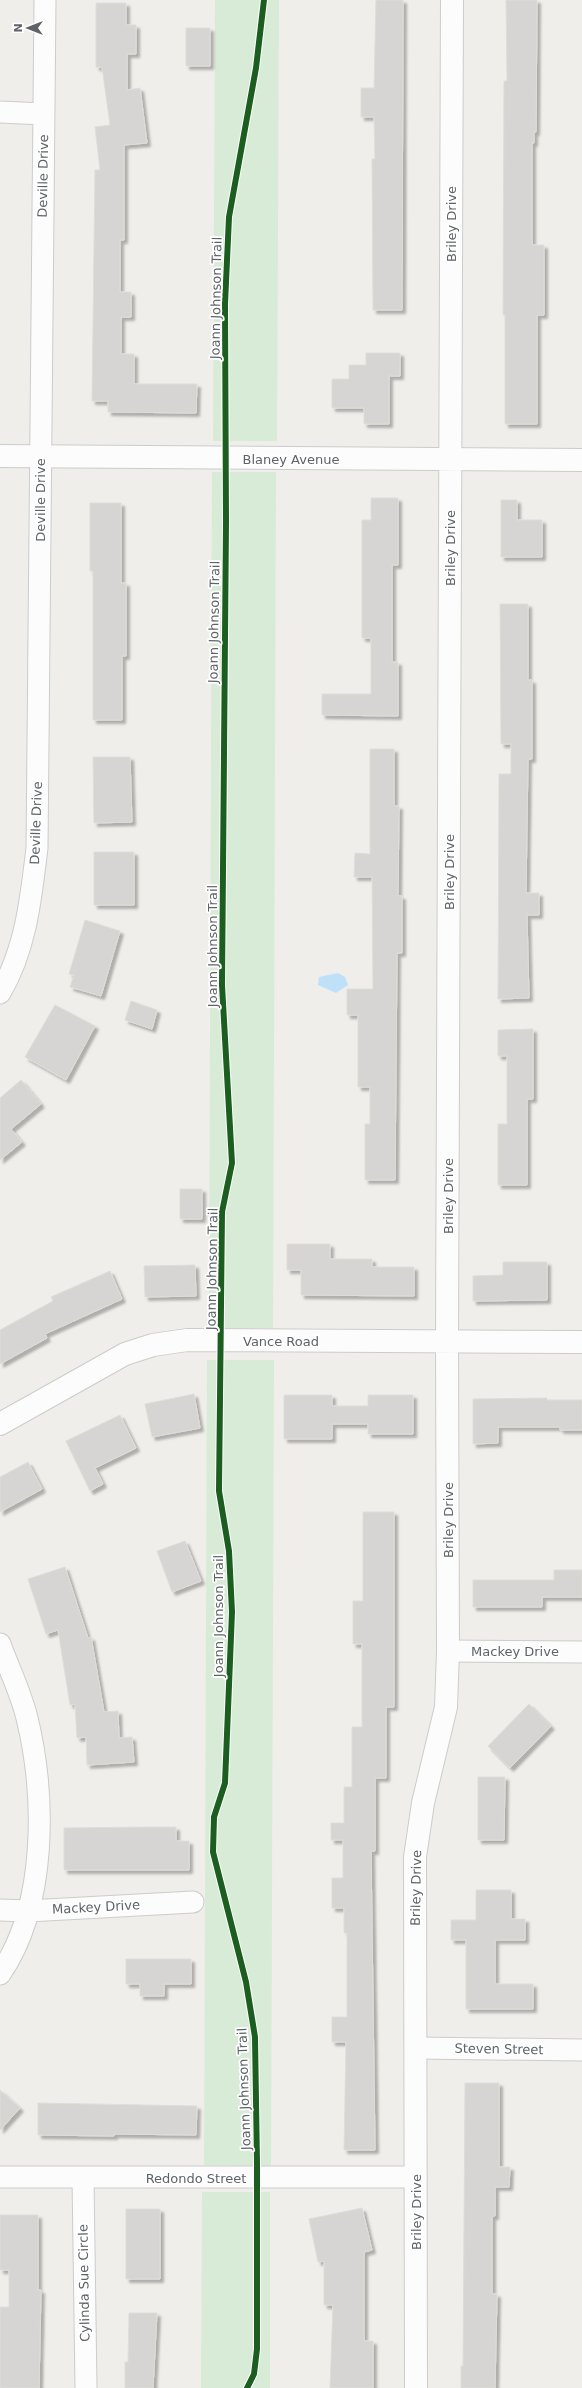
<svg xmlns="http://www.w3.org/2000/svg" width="582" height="2388" viewBox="0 0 582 2388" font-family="'DejaVu Sans',sans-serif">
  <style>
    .green { fill: #d8ebd6 }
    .water { fill: #bfe0f9 }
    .building { fill: #d6d5d3; stroke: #deddd9; filter: url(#shadow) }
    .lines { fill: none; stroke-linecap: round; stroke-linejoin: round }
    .minor-casing { stroke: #cbcccc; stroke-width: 23 }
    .tertiary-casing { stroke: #cbcccc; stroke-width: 24 }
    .minor { stroke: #fdfcfc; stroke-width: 21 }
    .tertiary { stroke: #fdfcfc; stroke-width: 22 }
    .cycleway-casing { stroke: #fff; stroke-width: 8 }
    .cycleway { stroke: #1b5e20; stroke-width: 6 }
    .labels { text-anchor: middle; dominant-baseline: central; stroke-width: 3.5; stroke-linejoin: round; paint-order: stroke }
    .street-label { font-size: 13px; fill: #5f6368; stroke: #fff }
  </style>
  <defs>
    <filter id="shadow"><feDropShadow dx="3.5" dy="3.5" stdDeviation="1" flood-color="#0004"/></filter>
  </defs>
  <rect width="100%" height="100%" fill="#efeeea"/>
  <path class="green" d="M 215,0 L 279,0 L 277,441 L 213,441 Z
    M 212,472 L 276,472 L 273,1328 L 209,1328 Z
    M 207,1360 L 274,1360 L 271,2166 L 204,2165 Z
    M 202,2192 L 270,2192 L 270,2388 L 201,2388 Z"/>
  <path class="water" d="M 338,973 L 345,977 L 348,985 L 336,993 L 318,985 L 319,977 Z"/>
  <path class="building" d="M 376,0 L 403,0 L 402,310 L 373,310 L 372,159 L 375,159 L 374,117 L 361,117 L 361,88 L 374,88 Z
    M 506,0 L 537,0 L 536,132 L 534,132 L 534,143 L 532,143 L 532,245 L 544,245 L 544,315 L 537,315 L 537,424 L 505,424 L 505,315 L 503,315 L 504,81 L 507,81 Z
    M 96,3 L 126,3 L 126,25 L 136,25 L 136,54 L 127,54 L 127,90 L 140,88 L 147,143 L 124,145 L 124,240 L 120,240 L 120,292 L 131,292 L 131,317 L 121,317 L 121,354 L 134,354 L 134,384 L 197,384 L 196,413 L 108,412 L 108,401 L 92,401 L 95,170 L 100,170 L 95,127 L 110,125 L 102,67 L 96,67 Z
    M 186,28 L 210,28 L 210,66 L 186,66 Z
    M 366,353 L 400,353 L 400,376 L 389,376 L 389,424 L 364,424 L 364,408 L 332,408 L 332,379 L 349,379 L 349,365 L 366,365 Z
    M 371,498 L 398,498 L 398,565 L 392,565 L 392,662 L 398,662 L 398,716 L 322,715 L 322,694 L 371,694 L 371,638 L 362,638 L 362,520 L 371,520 Z
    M 501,500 L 517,500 L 517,520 L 542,520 L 542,557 L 501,557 Z
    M 90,503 L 121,503 L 121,583 L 126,583 L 126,656 L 122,656 L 122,720 L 93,720 L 93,571 L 90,571 Z
    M 500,604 L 528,604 L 528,680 L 532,680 L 532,759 L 528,759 L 526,893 L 539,893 L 539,915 L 527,915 L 529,998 L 498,999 L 499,774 L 511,774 L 511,744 L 501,744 Z
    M 370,749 L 394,749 L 394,806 L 399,806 L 398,896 L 402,896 L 402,953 L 397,953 L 395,1180 L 365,1180 L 365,1124 L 370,1124 L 370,1087 L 358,1087 L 358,1015 L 347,1015 L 347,989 L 373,989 L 372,877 L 354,877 L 355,853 L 370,854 Z
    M 93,757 L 130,757 L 132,822 L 94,823 Z
    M 94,852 L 134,852 L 134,905 L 94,905 Z
    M 85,920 L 120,931 L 101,996 L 70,987 L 74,975 L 69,974 Z
    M 131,1001 L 157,1010 L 152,1029 L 125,1020 Z
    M 55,1005 L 95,1026 L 66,1080 L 25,1057 Z
    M 533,1029 L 533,1099 L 527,1099 L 527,1185 L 498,1185 L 498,1124 L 507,1124 L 507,1056 L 498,1056 L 498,1030 Z
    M 21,1080 L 41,1104 L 11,1129 L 22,1142 L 0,1160 L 0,1098 Z
    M 180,1189 L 202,1189 L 202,1219 L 180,1219 Z
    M 287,1244 L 330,1244 L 330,1259 L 372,1259 L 372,1267 L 414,1267 L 414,1296 L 301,1295 L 301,1270 L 287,1270 Z
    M 503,1262 L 547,1262 L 547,1300 L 473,1301 L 473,1276 L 503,1275 Z
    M 195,1265 L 196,1296 L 145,1297 L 144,1266 Z
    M 110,1271 L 122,1299 L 45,1334 L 47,1338 L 0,1364 L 0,1330 L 53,1301 L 51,1297 Z
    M 194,1394 L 200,1428 L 152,1437 L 145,1404 Z
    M 284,1395 L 332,1395 L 332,1406 L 368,1406 L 368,1395 L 413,1395 L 413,1434 L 368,1434 L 368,1424 L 332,1424 L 332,1439 L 284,1439 Z
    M 547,1398 L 547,1400 L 582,1400 L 582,1430 L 560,1430 L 560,1427 L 498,1427 L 498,1443 L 473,1444 L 473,1399 Z
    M 120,1415 L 136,1448 L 95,1468 L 103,1484 L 90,1491 L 66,1441 Z
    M 28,1462 L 42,1489 L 0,1512 L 0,1477 Z
    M 363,1512 L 394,1512 L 394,1707 L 386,1707 L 386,1778 L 375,1778 L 375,1851 L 371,1851 L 375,2150 L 344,2150 L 346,2042 L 332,2042 L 332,2017 L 347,2017 L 347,1933 L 344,1933 L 344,1908 L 332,1908 L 332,1878 L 343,1878 L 343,1840 L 331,1840 L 331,1823 L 344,1823 L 344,1787 L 352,1787 L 352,1727 L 362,1727 L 362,1644 L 353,1644 L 353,1601 L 363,1601 Z
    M 185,1541 L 201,1581 L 172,1592 L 157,1551 Z
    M 65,1567 L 88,1638 L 91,1637 L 104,1712 L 118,1711 L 119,1738 L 132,1737 L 134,1762 L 87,1765 L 86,1737 L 77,1738 L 75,1704 L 70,1705 L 58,1630 L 46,1634 L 28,1579 Z
    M 554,1570 L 582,1570 L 582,1597 L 542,1597 L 542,1607 L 473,1607 L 473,1580 L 554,1580 Z
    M 529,1704 L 551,1726 L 510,1768 L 488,1746 Z
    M 478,1777 L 505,1777 L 504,1840 L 478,1840 Z
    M 148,1827 L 176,1827 L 176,1841 L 189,1841 L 189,1870 L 64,1870 L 64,1828 Z
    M 476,1890 L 511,1890 L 511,1919 L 525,1919 L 525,1940 L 495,1940 L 495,1984 L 533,1984 L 533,2009 L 466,2009 L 466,1940 L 451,1940 L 451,1920 L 476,1920 Z
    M 126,1959 L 191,1959 L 191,1984 L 164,1984 L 164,1996 L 140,1996 L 140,1984 L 126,1984 Z
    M 465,2083 L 499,2083 L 499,2167 L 510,2167 L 509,2187 L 495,2187 L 495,2216 L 492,2216 L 492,2294 L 497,2294 L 495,2388 L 461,2388 L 461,2366 L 463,2366 Z
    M 0,2090 L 20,2108 L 0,2130 Z
    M 38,2103 L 197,2106 L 196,2135 L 114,2134 L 114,2136 L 38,2135 Z
    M 362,2208 L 372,2250 L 364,2252 L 364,2341 L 373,2341 L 373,2388 L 330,2388 L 333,2305 L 324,2305 L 324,2261 L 318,2262 L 309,2219 Z
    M 126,2209 L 160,2209 L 160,2279 L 126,2279 Z
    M 0,2215 L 38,2215 L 38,2290 L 41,2290 L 39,2388 L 0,2388 L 0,2307 L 9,2307 L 9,2270 L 0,2270 Z
    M 129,2313 L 157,2313 L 153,2388 L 125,2388 L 125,2362 L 128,2362 Z"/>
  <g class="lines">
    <defs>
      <path id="minor" d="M 0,112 L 43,114
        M 0,993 C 26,949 31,898 37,848 L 45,0
        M 0,1644 C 9,1669 21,1693 27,1718 C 46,1797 47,1906 0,1974
        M 448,1651 L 582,1652
        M 0,1910 L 28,1911 L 193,1902
        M 416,2048 L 582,2050
        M 0,2177 L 416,2177
        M 83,2178 L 86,2388"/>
      <path id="tertiary" d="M 0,456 L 582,460
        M 0,1424 L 125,1354 L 153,1345 L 187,1340 L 582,1342
        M 416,2388 L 415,1857 L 423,1803 L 446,1707 L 448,1651 L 447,1341 L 452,0"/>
    </defs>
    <use href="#minor" class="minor-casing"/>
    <use href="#tertiary" class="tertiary-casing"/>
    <use href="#minor" class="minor"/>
    <use href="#tertiary" class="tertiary"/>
    <defs>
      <path id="cycleway" d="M 247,2388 L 254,2374 L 257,2349 L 257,2163 L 255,2037 L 246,1982 L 213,1852 L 214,1817 L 225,1783 L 232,1612 L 229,1551 L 219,1491 L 222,1212 L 232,1163 L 222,985 L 226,522 L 225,304 L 229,217 L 256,68 L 264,0"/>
    </defs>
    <use href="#cycleway" class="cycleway-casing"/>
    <use href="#cycleway" class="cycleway"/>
  </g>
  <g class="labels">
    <g class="street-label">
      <text transform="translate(43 176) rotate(-89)">Deville Drive</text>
      <text transform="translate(451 224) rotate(-90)">Briley Drive</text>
      <text transform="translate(216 298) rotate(-89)">Joann Johnson Trail</text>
      <text x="291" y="459">Blaney Avenue</text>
      <text transform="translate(40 500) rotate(-90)">Deville Drive</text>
      <text transform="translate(450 548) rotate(-90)">Briley Drive</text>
      <text transform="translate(214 622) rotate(-89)">Joann Johnson Trail</text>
      <text transform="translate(36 823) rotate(-88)">Deville Drive</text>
      <text transform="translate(449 872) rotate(-90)">Briley Drive</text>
      <text transform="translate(212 946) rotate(-90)">Joann Johnson Trail</text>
      <text transform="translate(448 1196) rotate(-90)">Briley Drive</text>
      <text transform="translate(212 1269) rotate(-89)">Joann Johnson Trail</text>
      <text x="281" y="1341">Vance Road</text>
      <text transform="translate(448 1520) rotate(-90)">Briley Drive</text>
      <text transform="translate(218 1616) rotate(-90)">Joann Johnson Trail</text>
      <text x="515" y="1651">Mackey Drive</text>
      <text transform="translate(416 1888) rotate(-89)">Briley Drive</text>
      <text transform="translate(96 1907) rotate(-3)">Mackey Drive</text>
      <text transform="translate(499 2049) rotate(1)">Steven Street</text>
      <text transform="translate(244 2089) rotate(-92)">Joann Johnson Trail</text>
      <text x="196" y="2178">Redondo Street</text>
      <text transform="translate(416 2212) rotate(-90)">Briley Drive</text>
      <text transform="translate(84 2283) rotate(-91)">Cylinda Sue Circle</text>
    </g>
  </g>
  <g transform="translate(28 28) rotate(270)" stroke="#ffffff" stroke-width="3" paint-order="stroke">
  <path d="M0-3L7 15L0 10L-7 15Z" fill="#5f6368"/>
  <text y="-6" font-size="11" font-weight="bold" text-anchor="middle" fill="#5f6368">N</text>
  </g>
</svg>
